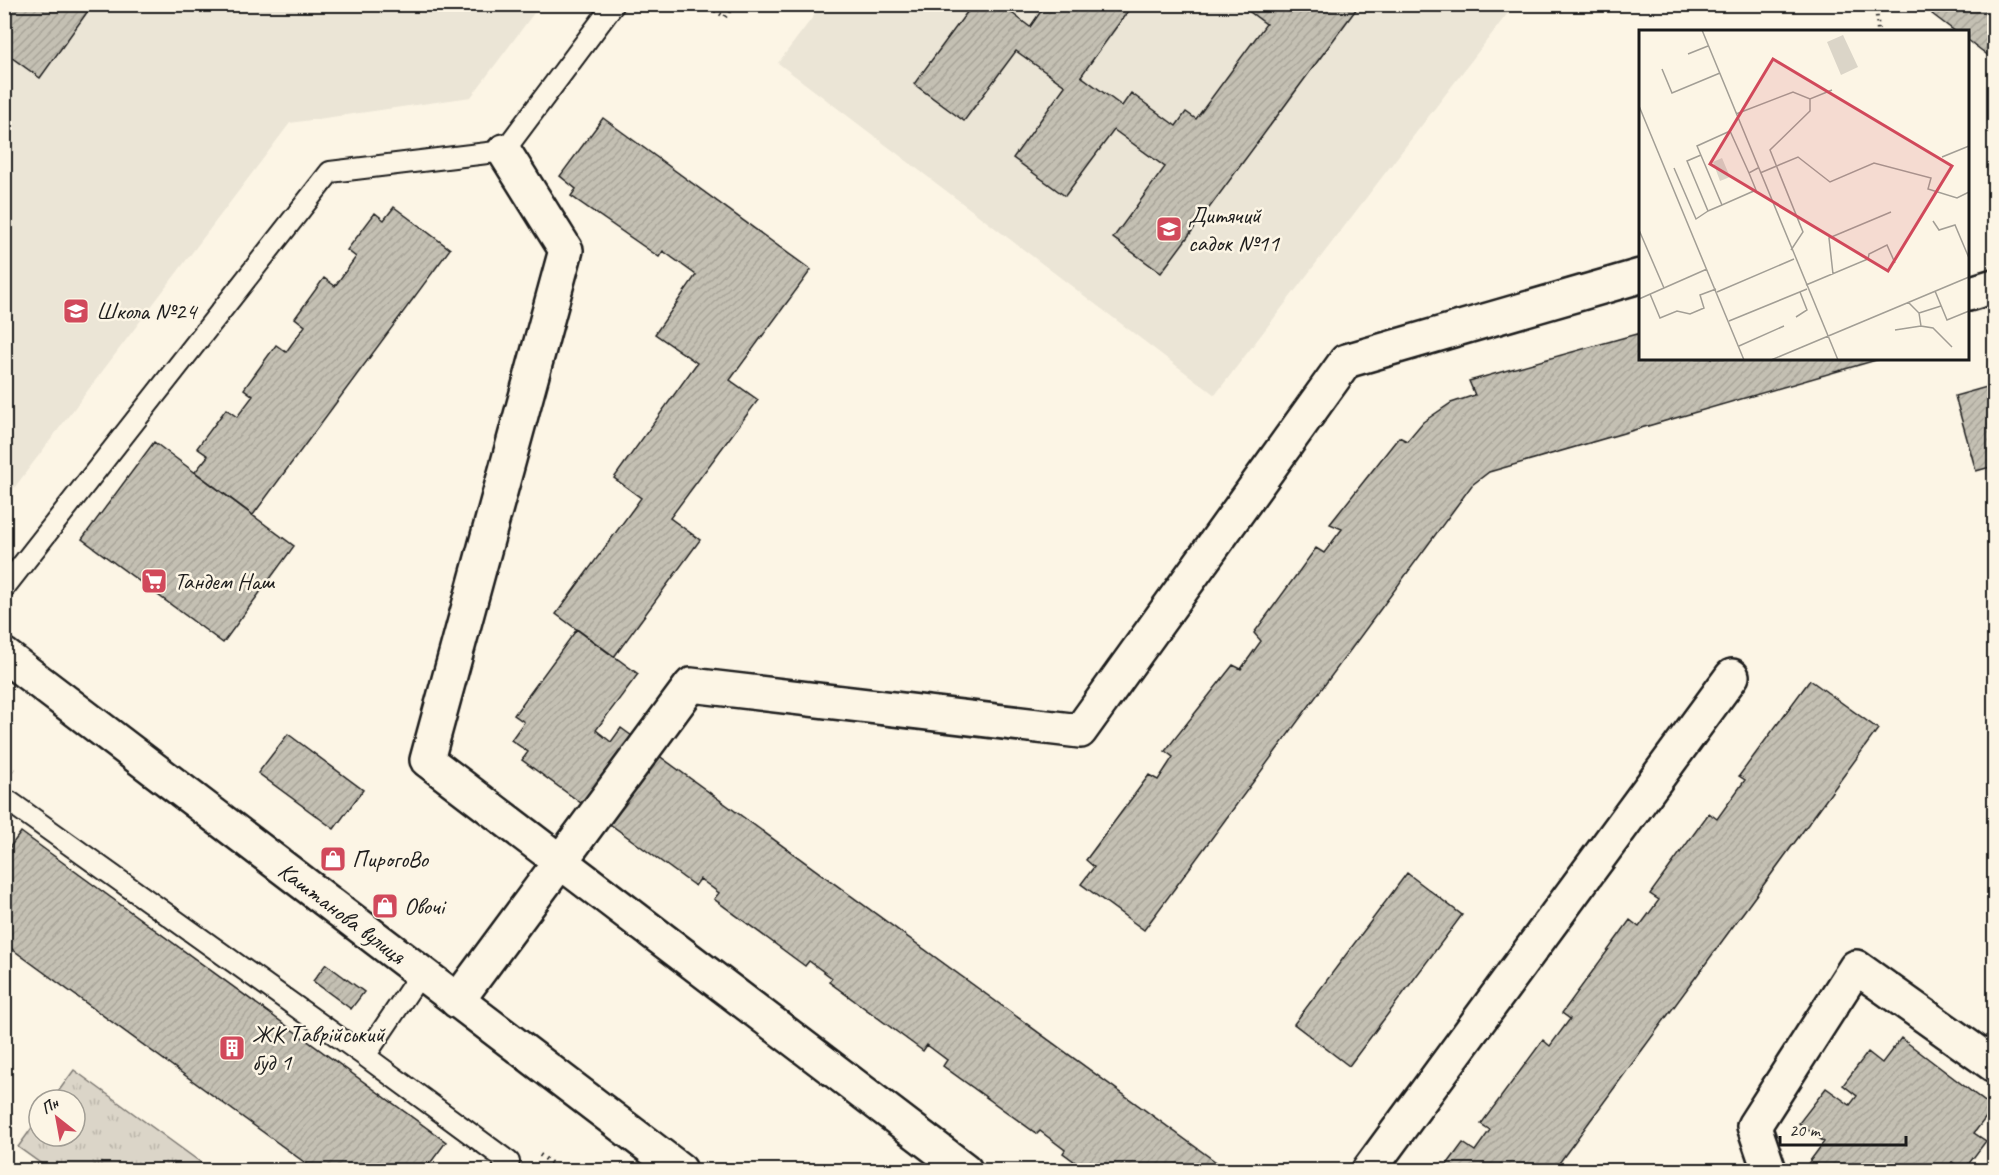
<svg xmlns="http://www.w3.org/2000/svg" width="1999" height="1175" viewBox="0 0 1999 1175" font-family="Caveat,sans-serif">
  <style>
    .built { fill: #ebe5d6 }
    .grass { fill: url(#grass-tufts); stroke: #7c7872; stroke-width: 1.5 }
    .building { fill: url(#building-hatch); stroke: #1c1c1c; stroke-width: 1.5 }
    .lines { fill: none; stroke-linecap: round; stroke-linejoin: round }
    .lane-casing { stroke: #1c1c1c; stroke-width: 24 }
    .street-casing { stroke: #1c1c1c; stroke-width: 38 }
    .secondary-casing { stroke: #1c1c1c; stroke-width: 38 }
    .path { stroke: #1c1c1c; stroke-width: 4; stroke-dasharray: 1.5 4.5; stroke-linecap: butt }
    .lane { stroke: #fcf5e5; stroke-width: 20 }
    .street { stroke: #fcf5e5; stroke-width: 33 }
    .secondary { stroke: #fcf5e5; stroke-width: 33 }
    .labels { text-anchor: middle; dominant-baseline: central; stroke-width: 5; stroke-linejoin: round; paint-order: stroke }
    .poi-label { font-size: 24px; fill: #1c1c1c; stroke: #fcf5e5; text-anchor: start }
    .street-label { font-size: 24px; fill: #1c1c1c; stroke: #fcf5e5 }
    .inset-road { fill: none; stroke: #a29e95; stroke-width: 1.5 }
    .view { fill: #d1495b; fill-opacity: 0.15; stroke: #d1495b; stroke-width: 3 }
    .inset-edge { fill: none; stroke: #1c1c1c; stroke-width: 3 }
  </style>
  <defs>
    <pattern id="grass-tufts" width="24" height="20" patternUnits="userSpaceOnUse" patternTransform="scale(1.5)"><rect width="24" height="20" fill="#dbd5c8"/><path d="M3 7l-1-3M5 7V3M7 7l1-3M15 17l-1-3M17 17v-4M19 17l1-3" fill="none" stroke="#bbb6ab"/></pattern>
    <pattern id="building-hatch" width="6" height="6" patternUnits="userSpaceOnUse" patternTransform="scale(1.5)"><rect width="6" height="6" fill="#c4c0b3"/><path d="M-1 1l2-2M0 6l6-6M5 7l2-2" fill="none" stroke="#a8a499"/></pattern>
  </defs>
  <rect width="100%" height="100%" fill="#fcf5e5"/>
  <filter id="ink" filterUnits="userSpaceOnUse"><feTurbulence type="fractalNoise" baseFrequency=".0167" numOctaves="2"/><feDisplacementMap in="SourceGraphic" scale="12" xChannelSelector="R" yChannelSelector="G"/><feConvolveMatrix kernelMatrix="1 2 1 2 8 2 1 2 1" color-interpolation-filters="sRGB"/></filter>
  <g filter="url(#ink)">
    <path class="built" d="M 5,5 L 540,5 L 471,97 L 290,123 L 5,500 Z
      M 822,5 L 1514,5 L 1215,395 L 778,63 Z"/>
    <path class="grass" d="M 74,1070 L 211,1170 L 50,1170 L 18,1147 L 39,1118 L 39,1136 L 75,1136 L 75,1100 L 52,1100 Z"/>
    <path class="building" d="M 4,4 L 93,4 L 40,78 L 4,52 Z
      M 973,4 L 1000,4 L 1030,27 L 1046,4 L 1133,4 L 1081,76 L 1122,106 L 1131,93 L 1176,126 L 1186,112 L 1196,119 L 1266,24 L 1239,4 L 1360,4 L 1161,273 L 1113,238 L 1165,167 L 1114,130 L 1065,196 L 1013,158 L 1065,86 L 1016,51 L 964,121 L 914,84 Z
      M 1937,4 L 1994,4 L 1994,60 L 1968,40 L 1968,32 L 1956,32 L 1932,14 L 1939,6 Z
      M 603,118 L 811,270 L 730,380 L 758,400 L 670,518 L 700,540 L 614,657 L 556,614 L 641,498 L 614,478 L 697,363 L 655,334 L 696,275 L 663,251 L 659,257 L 571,196 L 576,189 L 560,176 Z
      M 394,207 L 450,249 L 253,515 L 195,472 L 208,456 L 197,448 L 226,409 L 237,417 L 253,396 L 244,389 L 276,345 L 286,352 L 305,326 L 295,318 L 324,278 L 335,286 L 356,257 L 347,250 L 375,213 L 384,220 Z
      M 1640,333 L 1640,358 L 1883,358 L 1489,472 L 1472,485 L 1144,930 L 1081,884 L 1094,867 L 1086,860 L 1149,775 L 1158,780 L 1173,757 L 1165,751 L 1233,665 L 1241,669 L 1261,641 L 1254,633 L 1316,548 L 1324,553 L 1342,529 L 1330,524 L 1399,437 L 1407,441 L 1423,422 L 1451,403 L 1475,395 L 1469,381 Z
      M 1994,375 L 1994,466 L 1976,471 L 1955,396 L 1994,385 L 1992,376 Z
      M 154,442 L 294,546 L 223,643 L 82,539 Z
      M 577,629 L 638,674 L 596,730 L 611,742 L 621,728 L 1227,1170 L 1086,1170 L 1063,1153 L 1065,1150 L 1040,1131 L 1037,1134 L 943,1066 L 947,1060 L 927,1045 L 923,1051 L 829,982 L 832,978 L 809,961 L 805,966 L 714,899 L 719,893 L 700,879 L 695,886 L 522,760 L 528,752 L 511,740 L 524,722 L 514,715 Z
      M 1810,680 L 1878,729 L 1554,1170 L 1443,1170 L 1463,1143 L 1475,1151 L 1490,1130 L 1481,1124 L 1543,1040 L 1550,1046 L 1570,1019 L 1562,1013 L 1630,920 L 1639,927 L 1659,900 L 1650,894 L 1709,813 L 1717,819 L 1745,780 L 1739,776 Z
      M 288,734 L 363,790 L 334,829 L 258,773 Z
      M 21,832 L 446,1142 L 425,1170 L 315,1170 L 9,947 L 4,954 L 4,855 Z
      M 1407,873 L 1462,915 L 1349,1066 L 1294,1024 Z
      M 326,964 L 364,992 L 351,1009 L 313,981 Z
      M 1901,1038 L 1993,1108 L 1974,1133 L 1986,1141 L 1964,1170 L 1952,1162 L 1946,1170 L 1806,1170 L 1804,1169 L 1824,1142 L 1799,1123 L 1826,1088 L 1850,1105 L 1857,1096 L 1843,1085 L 1868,1052 L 1882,1063 Z"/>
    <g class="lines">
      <defs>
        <path id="lane" d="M 4,588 L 330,172 L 504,151 L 614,4
          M 4,810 L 10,802 L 365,1056 L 509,1162 L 503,1170
          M 365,1056 L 421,973"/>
        <path id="street" d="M 504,151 L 566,250 L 427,760 L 965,1170
          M 1968,294 L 1994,286
          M 457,1001 L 691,685 L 1080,731 L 1346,361 L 1640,276
          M 1369,1170 L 1732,676
          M 1769,1170 L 1754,1126 L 1856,967 L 1994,1065"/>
        <path id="secondary" d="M 4,655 L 680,1170"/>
      </defs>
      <use href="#lane" class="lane-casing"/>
      <use href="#street" class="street-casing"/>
      <use href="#secondary" class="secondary-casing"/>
      <path class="path" d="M 705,4 L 725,17 L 735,4
        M 1876,4 L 1878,32
        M 4,763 L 14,770
        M 540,1155 L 561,1170"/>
      <use href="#lane" class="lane"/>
      <use href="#street" class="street"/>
      <use href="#secondary" class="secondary"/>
    </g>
  </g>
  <defs>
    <symbol id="school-square" viewBox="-11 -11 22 22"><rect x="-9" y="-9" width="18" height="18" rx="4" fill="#d1495b" stroke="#fcf5e5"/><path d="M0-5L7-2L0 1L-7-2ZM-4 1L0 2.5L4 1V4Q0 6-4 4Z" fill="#fff"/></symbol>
    <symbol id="supermarket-square" viewBox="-11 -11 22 22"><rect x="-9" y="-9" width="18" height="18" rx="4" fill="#d1495b" stroke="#fcf5e5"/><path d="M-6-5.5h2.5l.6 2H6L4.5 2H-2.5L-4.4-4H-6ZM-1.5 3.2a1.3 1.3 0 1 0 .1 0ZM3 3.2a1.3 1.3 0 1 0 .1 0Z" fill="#fff"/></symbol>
    <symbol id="shop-square" viewBox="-11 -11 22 22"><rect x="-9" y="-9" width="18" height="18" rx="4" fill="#d1495b" stroke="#fcf5e5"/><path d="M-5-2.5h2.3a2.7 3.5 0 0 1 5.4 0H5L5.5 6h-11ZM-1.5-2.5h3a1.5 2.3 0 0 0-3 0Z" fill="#fff"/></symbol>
    <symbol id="building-square" viewBox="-11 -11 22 22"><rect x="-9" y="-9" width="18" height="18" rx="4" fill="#d1495b" stroke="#fcf5e5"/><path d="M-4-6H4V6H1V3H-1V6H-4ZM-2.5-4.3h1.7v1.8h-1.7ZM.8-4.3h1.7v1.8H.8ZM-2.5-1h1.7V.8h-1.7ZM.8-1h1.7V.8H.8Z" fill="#fff"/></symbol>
  </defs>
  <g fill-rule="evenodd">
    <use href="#school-square" x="1154" y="214" width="30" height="30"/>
    <use href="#school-square" x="61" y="296" width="30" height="30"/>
    <use href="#supermarket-square" x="139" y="566" width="30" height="30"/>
    <use href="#shop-square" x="318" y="844" width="30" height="30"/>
    <use href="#shop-square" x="370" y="891" width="30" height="30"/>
    <use href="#building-square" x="217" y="1033" width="30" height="30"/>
  </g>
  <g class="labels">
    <g class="poi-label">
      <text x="1188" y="215">Дитячий<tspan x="1188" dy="28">садок №11</tspan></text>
      <text x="96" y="311">Школа №24</text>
      <text x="174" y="581">Тандем Наш</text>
      <text x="352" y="859">ПирогоВо</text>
      <text x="404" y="906">Овочі</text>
      <text x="252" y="1034">ЖК Таврійський<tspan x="252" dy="28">буд 1</tspan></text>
    </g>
    <g class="street-label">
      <text transform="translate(342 913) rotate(37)">Каштанова вулиця</text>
    </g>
  </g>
  <g transform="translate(1639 30)">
    <rect width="330" height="330" fill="#fcf5e5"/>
    <path d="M 204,5 L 219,37 L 202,45 L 188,12 ZM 83,128 L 91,147 L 81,151 L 74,132 Z" fill="#dbd5c8"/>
    <path class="inset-road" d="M 63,0 L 199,330M 49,24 L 69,16M 23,39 L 33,63 L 81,43M 0,76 L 105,330M 97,84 L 154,62 L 171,69 L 193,60M 62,125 L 48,131 L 69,181 L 83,175M 303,127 L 330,116M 35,138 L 57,189 L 69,181M 110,143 L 117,160 L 83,175 L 58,116 L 91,101 L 110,143 L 119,138M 121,143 L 159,127 L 191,152 L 235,133 L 292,148 L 289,159 L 318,168 L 330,162M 294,191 L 300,200 L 316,195 L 330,228M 0,200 L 25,258M 152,220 L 164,202 L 131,120 L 171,81 L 171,69M 194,244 L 190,208 L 252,182M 167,255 L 229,229 L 230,224 L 248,215 L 256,233M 296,261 L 308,290 L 330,281M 78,262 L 155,229M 11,264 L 21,288 L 38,281 L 51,284 L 65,278 L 61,265 L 77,259M 0,269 L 68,239M 269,272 L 280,283 L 282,296 L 294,298 L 313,317M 280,283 L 302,276M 157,287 L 168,280 L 161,262M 90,291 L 168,259M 256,300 L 282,296M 100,316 L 145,296M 132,330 L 330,247"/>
    <path class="view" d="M 134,29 L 313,136 L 249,241 L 71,134 Z"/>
    <rect width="330" height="330" class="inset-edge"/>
  </g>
  <rect width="1999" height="1175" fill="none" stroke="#fcf5e5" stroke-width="24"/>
  <rect x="12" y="12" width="1975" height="1151" fill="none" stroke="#1c1c1c" stroke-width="2" filter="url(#ink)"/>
  <g transform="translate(57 1118) rotate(329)"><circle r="28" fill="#fcf5e5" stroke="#a29e95" stroke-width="1.5"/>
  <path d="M0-4.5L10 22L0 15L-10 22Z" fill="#d1495b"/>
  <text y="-9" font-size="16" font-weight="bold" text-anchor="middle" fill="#1c1c1c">Пн</text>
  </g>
  <path d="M1780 1136v9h126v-9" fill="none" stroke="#1c1c1c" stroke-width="3"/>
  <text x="1789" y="1136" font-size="18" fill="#1c1c1c" stroke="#fcf5e5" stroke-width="4.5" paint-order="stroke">20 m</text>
</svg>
